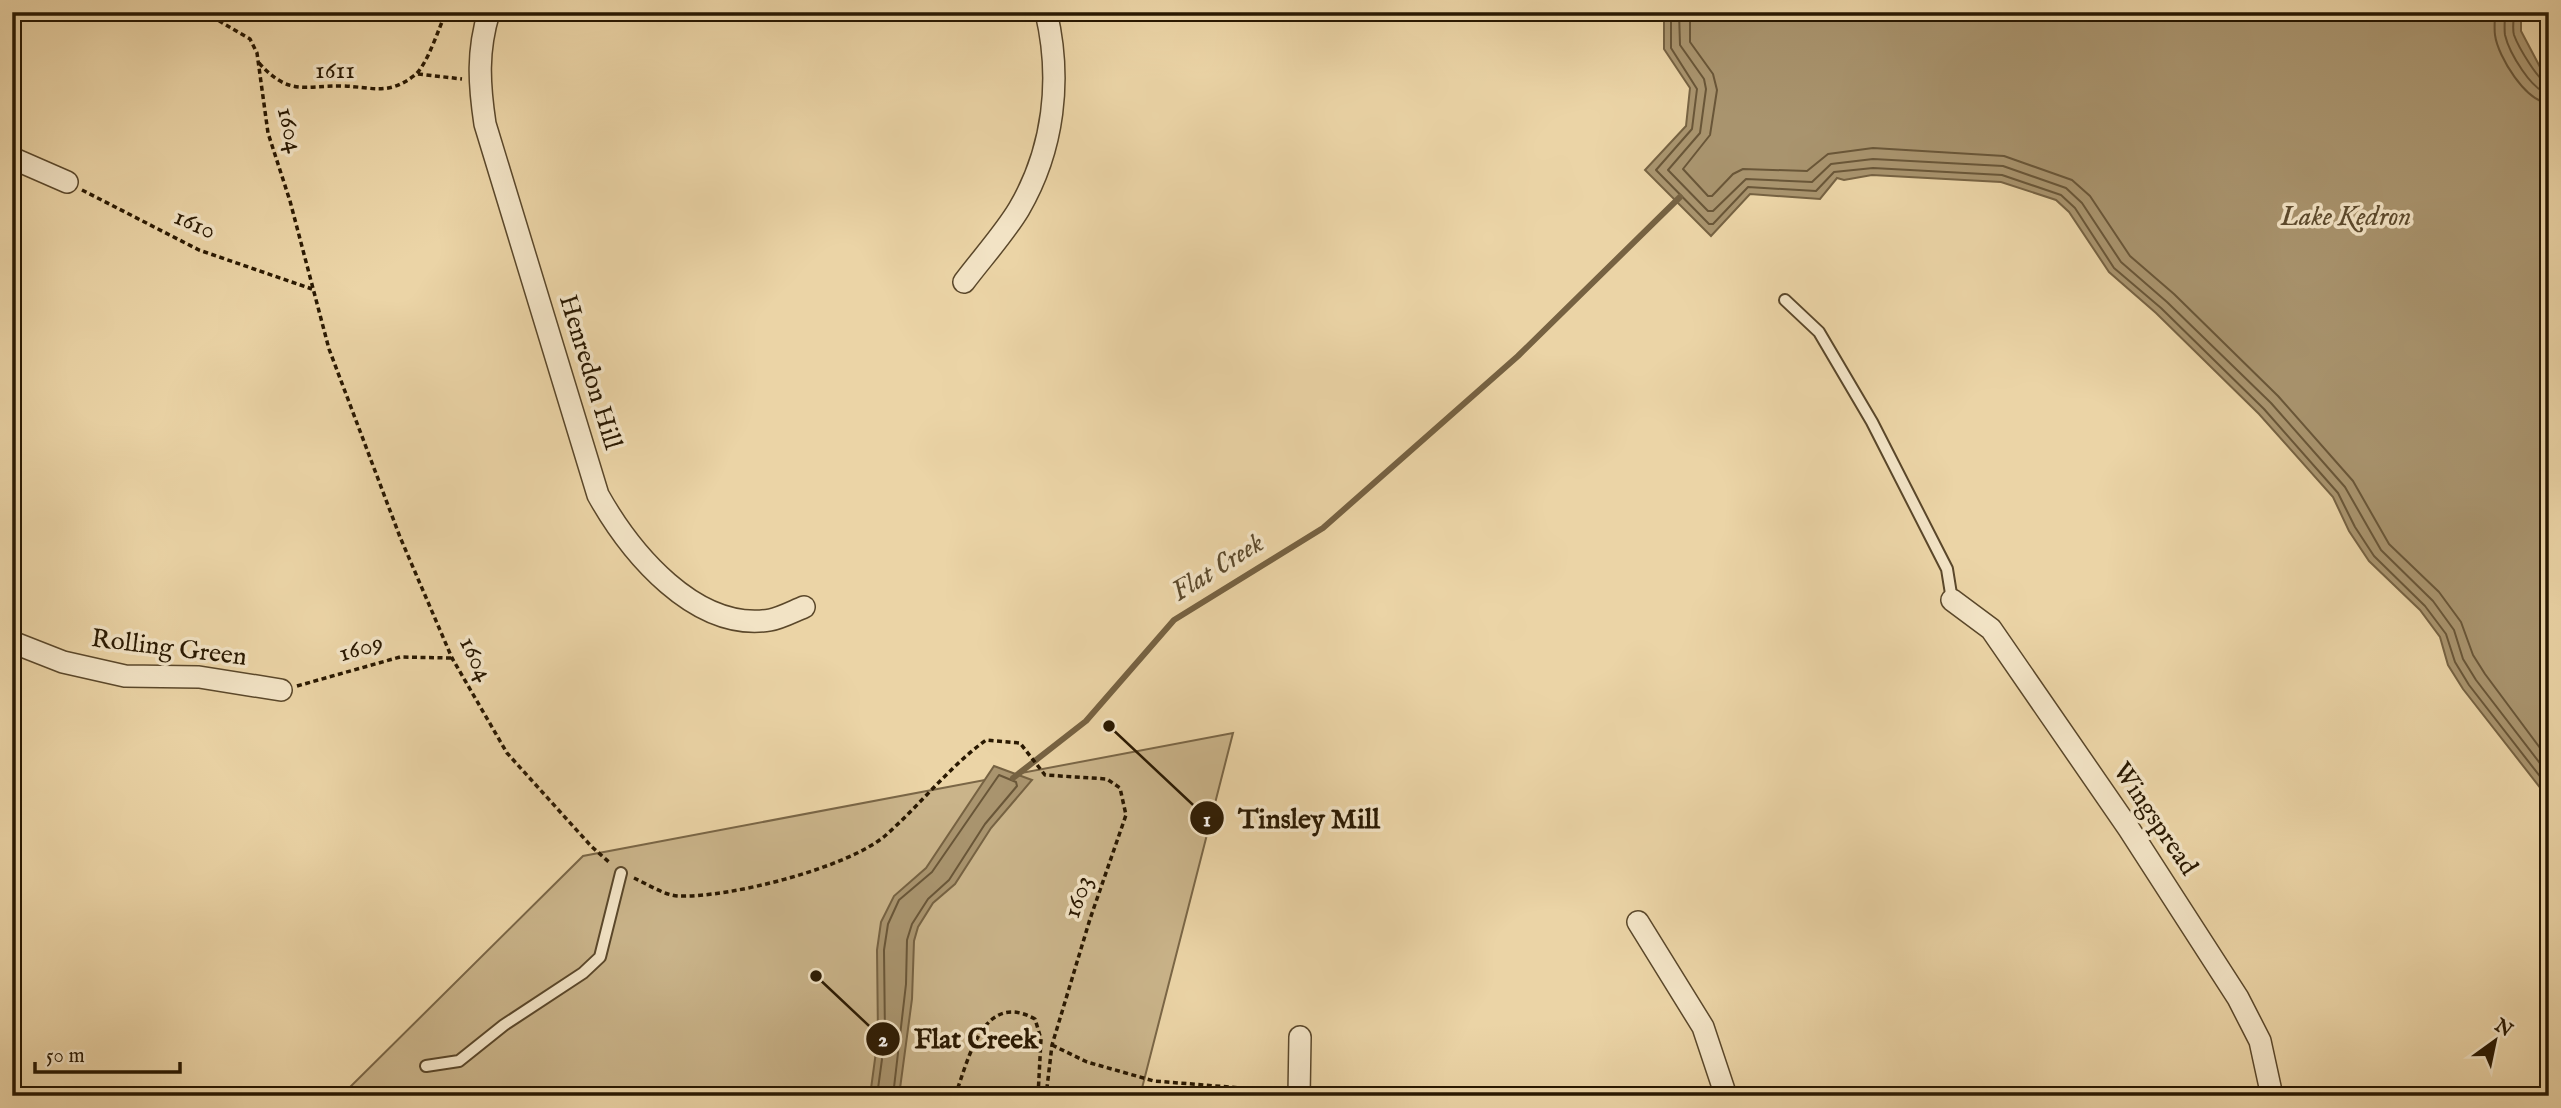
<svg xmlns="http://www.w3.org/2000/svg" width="2561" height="1108" viewBox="0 0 2561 1108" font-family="'IM FELL English',serif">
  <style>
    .green { fill: #cab48a; stroke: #7a6646; stroke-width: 2 }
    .water { fill: #a9946e; stroke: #766242; stroke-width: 2 }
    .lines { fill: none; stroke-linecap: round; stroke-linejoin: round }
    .shore { stroke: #695638; stroke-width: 2 }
    .stream { stroke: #766242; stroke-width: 6 }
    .lane-casing { stroke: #5a472a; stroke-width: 14 }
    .street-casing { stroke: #5a472a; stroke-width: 24 }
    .path { stroke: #291801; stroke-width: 3.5; stroke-dasharray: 5 3.5; stroke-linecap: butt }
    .lane { stroke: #f2e3c5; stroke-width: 10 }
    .street { stroke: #f2e3c5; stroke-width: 21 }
    .labels { text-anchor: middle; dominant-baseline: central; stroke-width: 7; stroke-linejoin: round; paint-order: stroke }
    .street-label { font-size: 26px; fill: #291801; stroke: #f2e3c5 }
    .water-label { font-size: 28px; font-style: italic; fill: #5c4a2d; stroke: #f2e3c5 }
    .leader { fill: none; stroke: #291801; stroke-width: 2.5 }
    .callout-dot { fill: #291801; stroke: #f2e3c5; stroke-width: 2.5 }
    .mark-label { font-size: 21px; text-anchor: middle; font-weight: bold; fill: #fff }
    .callout-label { font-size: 28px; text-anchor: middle; font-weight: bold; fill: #291801; stroke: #f2e3c5; stroke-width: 7; stroke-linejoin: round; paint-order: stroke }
  </style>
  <rect width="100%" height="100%" fill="#ebd4a6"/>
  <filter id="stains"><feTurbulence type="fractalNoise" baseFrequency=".00286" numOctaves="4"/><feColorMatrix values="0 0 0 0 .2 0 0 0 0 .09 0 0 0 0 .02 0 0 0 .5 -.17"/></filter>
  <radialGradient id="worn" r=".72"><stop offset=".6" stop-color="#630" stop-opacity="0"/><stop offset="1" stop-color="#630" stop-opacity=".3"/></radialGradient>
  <path class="green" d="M 1233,733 L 1140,1096 L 341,1096 L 583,856 Z"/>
  <path class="water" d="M 1664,12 L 2521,12 L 2521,31 L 2549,84 L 2549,799 L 2463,689 L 2448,665 L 2440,637 L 2420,610 L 2369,561 L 2349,531 L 2333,497 L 2259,414 L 2156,313 L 2109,272 L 2069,212 L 2056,200 L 2001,182 L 1872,175 L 1844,180 L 1837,178 L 1820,199 L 1750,194 L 1711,236 L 1645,170 L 1686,126 L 1690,88 L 1664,49 Z
    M 994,766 L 1032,780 L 991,828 L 955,884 L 933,903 L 918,927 L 914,941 L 912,999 L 899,1096 L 870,1096 L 878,1037 L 877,950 L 881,922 L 894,896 L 926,868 Z"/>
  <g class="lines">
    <path class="shore" d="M 1671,12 L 1671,48 L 1697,89 L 1692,129 L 1656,170 L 1709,224 L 1713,224 L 1748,187 L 1816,191 L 1834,172 L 1873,168 L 2002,175 L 2061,195 L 2075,208 L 2114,268 L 2161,308 L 2264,409 L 2338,493 L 2355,527 L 2374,556 L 2425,606 L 2446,634 L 2455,662 L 2469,685 L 2549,788
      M 1679,12 L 1680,45 L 1704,79 L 1706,89 L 1700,133 L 1668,170 L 1708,211 L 1713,211 L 1746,179 L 1812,182 L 1831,164 L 1873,159 L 2003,166 L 2066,188 L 2082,203 L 2121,262 L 2167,302 L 2271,403 L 2345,487 L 2381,550 L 2433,601 L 2454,630 L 2463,659 L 2476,680 L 2549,775
      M 1690,12 L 1690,42 L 1713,74 L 1717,90 L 1710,135 L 1683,169 L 1708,196 L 1712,196 L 1733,174 L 1743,169 L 1807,171 L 1828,154 L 1873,148 L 2004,156 L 2072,180 L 2090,196 L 2130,256 L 2174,294 L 2278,396 L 2353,481 L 2389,544 L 2439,592 L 2461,622 L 2473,655 L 2485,674 L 2549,760
      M 2495,12 C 2495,20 2494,28 2495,35 C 2498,57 2526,102 2549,103
      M 2505,12 C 2505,20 2504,28 2505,35 C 2509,52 2532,92 2549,93
      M 2514,12 C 2514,19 2512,28 2514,35 C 2518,46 2539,83 2549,84
      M 877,1096 L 885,1037 L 884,950 L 888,924 L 899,900 L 932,872 L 999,775 L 1016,782 L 1017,786 L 985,824 L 949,880 L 928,899 L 912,924 L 907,940 L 906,984 L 893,1096"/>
    <path class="stream" d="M 1013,778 L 1086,721 L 1174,620 L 1323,528 L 1518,356 L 1680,197"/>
    <defs>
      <path id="lane" d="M 1785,300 L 1819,332 L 1872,422 L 1947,569 L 1952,600
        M 426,1066 L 459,1061 L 504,1025 L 583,973 L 600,957 L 621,873"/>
      <path id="street" d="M 489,12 C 477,51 479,84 485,124 L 598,495 C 630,552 695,632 770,620 C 781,618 794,611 804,607
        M 12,158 L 67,182
        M 964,282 C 982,258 1004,234 1019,209 C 1054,149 1062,79 1046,12
        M 1952,600 L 1991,629 L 2129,829 L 2238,998 L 2260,1041 L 2272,1096
        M 12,642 L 63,662 L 125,676 L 199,677 L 281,690
        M 1638,922 L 1703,1027 L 1726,1096
        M 1299,1096 L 1300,1037"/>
    </defs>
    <use href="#lane" class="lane-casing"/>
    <use href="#street" class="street-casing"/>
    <path class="path" d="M 204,12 L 250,39 L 257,53 L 268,133 L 290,201 L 329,349 L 400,537 L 452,658 L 507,753 L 591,846 L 610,863
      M 259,63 C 290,97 304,85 343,86 C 373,87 388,96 415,75 C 427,65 439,28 446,12
      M 418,74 L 462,79
      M 82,190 L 199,250 L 312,289
      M 297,686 L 400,657 L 452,658
      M 634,878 C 647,884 664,895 678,896 C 729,898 848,868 886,835 C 921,804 948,768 986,740 L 1020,743 L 1045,775 L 1107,779 L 1120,788 L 1126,815 L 1090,919 L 1052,1045 L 1046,1096
      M 1052,1045 L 1087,1062 L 1154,1081 L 1279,1091
      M 955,1096 C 969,1058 983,990 1035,1019 L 1041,1039 L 1038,1096"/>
    <use href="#lane" class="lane"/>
    <use href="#street" class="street"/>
  </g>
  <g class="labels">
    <g class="street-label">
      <text x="335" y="70">1611</text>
      <text transform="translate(290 130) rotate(77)">1604</text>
      <text transform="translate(195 224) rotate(24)">1610</text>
      <text transform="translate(590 372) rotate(73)">Henredon Hill</text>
      <text transform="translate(169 648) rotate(7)">Rolling Green</text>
      <text transform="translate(361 648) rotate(-16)">1609</text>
      <text transform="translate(476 659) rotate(64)">1604</text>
      <text transform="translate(2155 819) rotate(56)">Wingspread</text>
      <text transform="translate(1078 897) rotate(-71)">1603</text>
    </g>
    <g class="water-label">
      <text x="2346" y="217">Lake Kedron</text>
      <text transform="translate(1218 568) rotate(-32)">Flat Creek</text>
    </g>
  </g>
  <path class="leader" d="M1109 726L1207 818M816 976L883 1039"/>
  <g class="callout-dot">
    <circle cx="1109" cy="726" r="7"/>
    <circle cx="816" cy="976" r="7"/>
    <circle cx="1207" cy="818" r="18"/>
    <circle cx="883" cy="1039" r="18"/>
  </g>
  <g class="mark-label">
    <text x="1207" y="826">1</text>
    <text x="883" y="1046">2</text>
  </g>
  <g class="callout-label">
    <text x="1309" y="828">Tinsley Mill</text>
    <text x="976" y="1048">Flat Creek</text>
  </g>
  <rect width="2561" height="1108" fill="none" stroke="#ebd4a6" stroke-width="42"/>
  <rect x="14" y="14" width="2533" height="1080" fill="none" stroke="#291801" stroke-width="3.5"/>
  <rect x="21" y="21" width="2519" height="1066" fill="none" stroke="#291801" stroke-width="2"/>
  <g transform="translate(2495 1041) rotate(33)" stroke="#f2e3c5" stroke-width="5" paint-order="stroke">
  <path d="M0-5L12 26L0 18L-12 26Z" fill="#291801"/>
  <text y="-10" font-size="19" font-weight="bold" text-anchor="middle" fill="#291801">N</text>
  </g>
  <path d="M35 1062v10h145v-10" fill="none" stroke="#291801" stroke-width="3.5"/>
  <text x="46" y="1062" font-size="21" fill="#291801" stroke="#f2e3c5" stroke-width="5" paint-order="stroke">50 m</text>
  <rect width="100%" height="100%" filter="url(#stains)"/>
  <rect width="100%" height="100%" fill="url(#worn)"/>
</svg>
